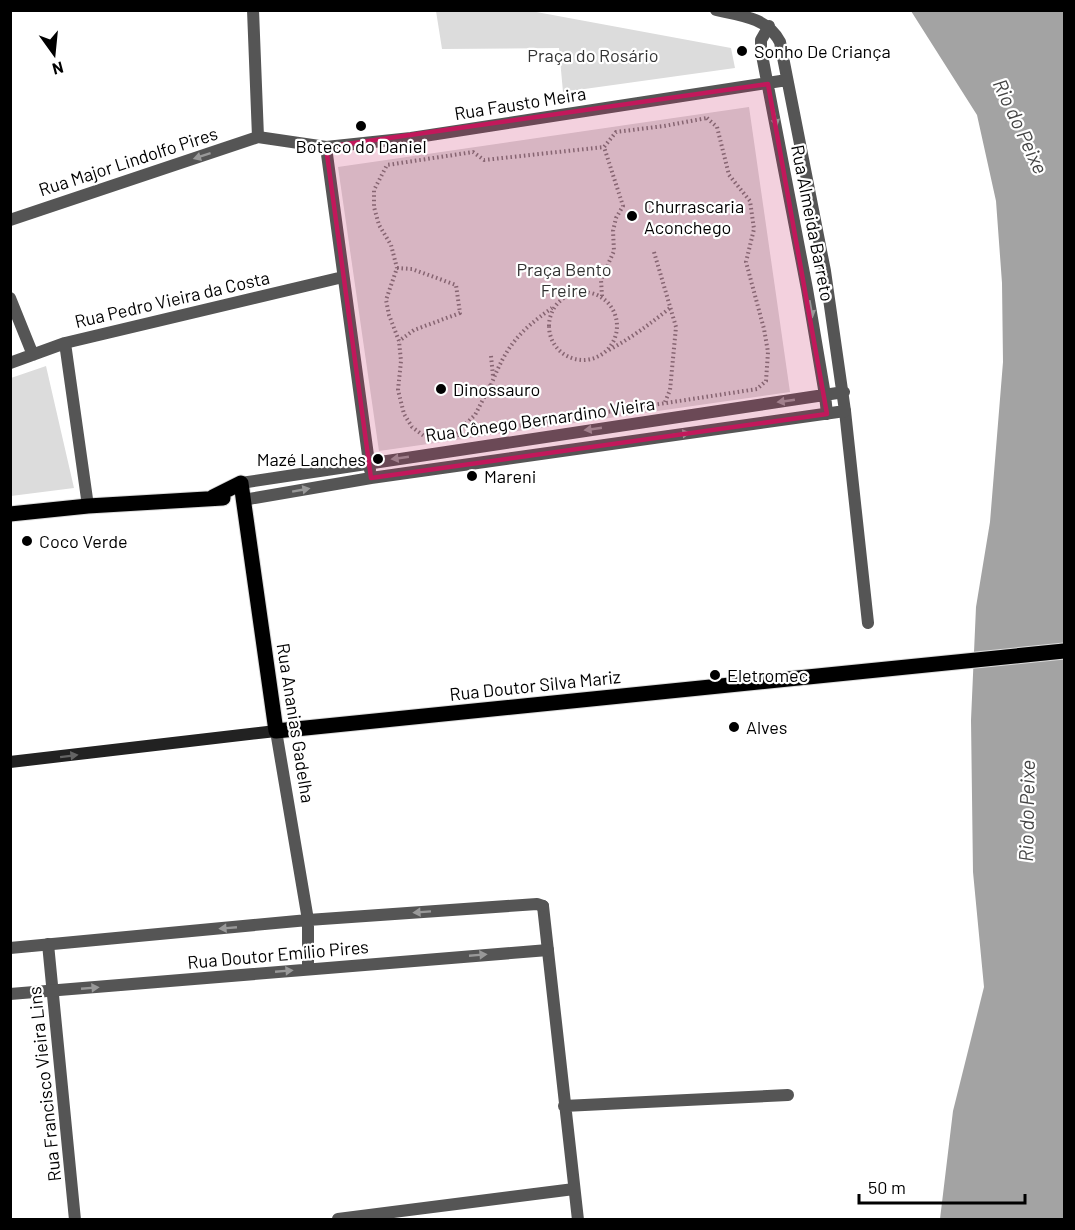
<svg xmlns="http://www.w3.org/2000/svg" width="1075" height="1230" viewBox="0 0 1075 1230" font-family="Barlow,sans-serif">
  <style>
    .green { fill: #dcdcdc }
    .water { fill: #a3a3a3 }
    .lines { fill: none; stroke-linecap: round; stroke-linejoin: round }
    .primary-casing { stroke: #dbdbdb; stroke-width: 17 }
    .path { stroke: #777; stroke-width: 4; stroke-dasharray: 1.5 3; stroke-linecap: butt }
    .pedestrian { stroke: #555; stroke-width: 12 }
    .minor { stroke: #555; stroke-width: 12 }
    .tertiary { stroke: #555; stroke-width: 12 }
    .secondary { stroke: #222; stroke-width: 12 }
    .primary { stroke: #000; stroke-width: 15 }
    .oneway { fill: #999 }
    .oneway2 { fill: #646464 }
    .marked { fill: #c2185b; fill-opacity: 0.2; stroke: #c2185b; stroke-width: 4.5; stroke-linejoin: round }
    .poi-dot { fill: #000; stroke: #fff; stroke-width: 2 }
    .labels { text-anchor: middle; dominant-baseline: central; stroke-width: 4.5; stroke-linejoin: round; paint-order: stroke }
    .poi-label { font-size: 18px; fill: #000; stroke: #fff; text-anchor: start }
    .park-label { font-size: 18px; fill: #333; stroke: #fff }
    .street-label { font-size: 18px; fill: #000; stroke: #fff }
    .water-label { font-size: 20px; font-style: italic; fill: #444; stroke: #fff }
  </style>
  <rect width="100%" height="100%" fill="#fff"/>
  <path class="green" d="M 436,11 L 531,11 L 731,48 L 735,68 L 563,92 L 559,48 L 442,49 Z
    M 749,107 L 790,392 L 379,451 L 338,167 Z
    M 46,366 L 74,488 L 11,496 L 11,378 Z"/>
  <path class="water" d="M 911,11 L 1064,11 L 1064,1219 L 940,1219 L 953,1111 L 984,987 L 973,872 L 971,720 L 976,607 L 990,522 L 1003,362 L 1002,283 L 996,201 L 977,115 Z"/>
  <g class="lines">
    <defs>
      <path id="primary" d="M 213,497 L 241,483 L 276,731 L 1064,651
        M 10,514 L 88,506 L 223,498"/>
    </defs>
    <use href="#primary" class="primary-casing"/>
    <path class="path" d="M 707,118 L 717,127 L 729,175 L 750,201 L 754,229 L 746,262 L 764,329 L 768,352 L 766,381 L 757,389 L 445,437 L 424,436 L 412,427 L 404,414 L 398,390 L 401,361 L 399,341 L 389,315 L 386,300 L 397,268 L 391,245 L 379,225 L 374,207 L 374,190 L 387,165 L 473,152 L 484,160 L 604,147 L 616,132 L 664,126 Z
      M 654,252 L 676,327 L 670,390 L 665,402
      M 397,268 L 412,269 L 456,285 L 460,313 L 414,330 L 399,341
      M549 326a34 34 0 1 1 68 0a34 34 0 1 1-68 0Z
      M 602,296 L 601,280 L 614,251 L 613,231 L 616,218 L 623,206 L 604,147
      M 609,350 C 631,338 650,324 670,308
      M 491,356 L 493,376
      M 491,385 C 506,347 518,332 552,308
      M 456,433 L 475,415 L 491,384"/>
    <path class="pedestrian" d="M 845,411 L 868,623"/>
    <path class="minor" d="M 253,10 L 258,137
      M 769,26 L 761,40 L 761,50 L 807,289 L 825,395 L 827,414
      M 326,147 L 370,470
      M 10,220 L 258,137 L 326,147 L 411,138 L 787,80
      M 10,298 L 33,355
      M 65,343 L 88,506
      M 10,363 L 65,343 L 343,277
      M 241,483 L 844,392
      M 243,500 L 371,478 L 845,411 L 825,271 L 780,42 C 768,18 740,15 716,10
      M 543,906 L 578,1220
      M 48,944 L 75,1220
      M 564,1106 L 788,1095
      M 338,1219 L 574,1189"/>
    <path class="tertiary" d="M 276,731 L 308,920 L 308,969
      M 10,948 L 308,920 L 537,904 L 543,906
      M 10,994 L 548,950"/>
    <path class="secondary" d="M 10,762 L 276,731"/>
    <use href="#primary" class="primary"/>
  </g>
  <defs><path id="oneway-solid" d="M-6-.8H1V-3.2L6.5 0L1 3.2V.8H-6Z" transform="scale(1.5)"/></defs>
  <g class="oneway">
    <use href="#oneway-solid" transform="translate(775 118) rotate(79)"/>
    <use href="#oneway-solid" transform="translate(202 156) rotate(162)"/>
    <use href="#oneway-solid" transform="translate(811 309) rotate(80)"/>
    <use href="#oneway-solid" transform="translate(786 401) rotate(172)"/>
    <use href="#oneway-solid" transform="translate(593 429) rotate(172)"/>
    <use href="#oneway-solid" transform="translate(681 434) rotate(-8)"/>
    <use href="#oneway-solid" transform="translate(400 458) rotate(172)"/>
    <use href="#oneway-solid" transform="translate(301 490) rotate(-10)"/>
    <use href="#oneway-solid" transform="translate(422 912) rotate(176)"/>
    <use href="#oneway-solid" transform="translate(228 928) rotate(175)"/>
    <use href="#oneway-solid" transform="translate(478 955) rotate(-5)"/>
    <use href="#oneway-solid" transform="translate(284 971) rotate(-5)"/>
    <use href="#oneway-solid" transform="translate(90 988) rotate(-5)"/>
  </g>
  <use class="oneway2" href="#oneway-solid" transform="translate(69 756) rotate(-7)"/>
  <path class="marked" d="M 768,84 L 827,414 L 371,478 L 326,147 Z"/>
  <g class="poi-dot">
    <circle cx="742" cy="51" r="6"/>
    <circle cx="361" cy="126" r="6"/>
    <circle cx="632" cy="216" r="6"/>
    <circle cx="441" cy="389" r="6"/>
    <circle cx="378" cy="459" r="6"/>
    <circle cx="472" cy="476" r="6"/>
    <circle cx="27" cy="541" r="6"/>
    <circle cx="715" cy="675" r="6"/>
    <circle cx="734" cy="727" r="6"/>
  </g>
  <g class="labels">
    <g class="poi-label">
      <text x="754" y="51">Sonho De Criança</text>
      <text x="361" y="146" text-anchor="middle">Boteco do Daniel</text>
      <text x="644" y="206">Churrascaria<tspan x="644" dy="21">Aconchego</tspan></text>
      <text x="453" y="389">Dinossauro</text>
      <text x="366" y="459" text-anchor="end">Mazé Lanches</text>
      <text x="484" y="476">Mareni</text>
      <text x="39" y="541">Coco Verde</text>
      <text x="727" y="675">Eletromec</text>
      <text x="746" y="727">Alves</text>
    </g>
    <g class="park-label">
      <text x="593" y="55">Praça do Rosário</text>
      <text x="564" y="269">Praça Bento<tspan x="564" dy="21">Freire</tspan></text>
    </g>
    <g class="street-label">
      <text transform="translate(520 103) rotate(-9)">Rua Fausto Meira</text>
      <text transform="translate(128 161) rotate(-18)">Rua Major Lindolfo Pires</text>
      <text transform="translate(813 223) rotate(79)">Rua Almeida Barreto</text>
      <text transform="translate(172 299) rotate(-13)">Rua Pedro Vieira da Costa</text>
      <text transform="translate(540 419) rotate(-8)">Rua Cônego Bernardino Vieira</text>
      <text transform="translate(535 685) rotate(-6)">Rua Doutor Silva Mariz</text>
      <text transform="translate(296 723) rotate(81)">Rua Ananias Gadelha</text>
      <text transform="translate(278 954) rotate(-5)">Rua Doutor Emílio Pires</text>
      <text transform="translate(44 1084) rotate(-96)">Rua Francisco Vieira Lins</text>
    </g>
    <g class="water-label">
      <text transform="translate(1021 126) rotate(65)">Rio do Peixe</text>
      <text transform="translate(1026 811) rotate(-89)">Rio do Peixe</text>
    </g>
  </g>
  <rect width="1075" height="1230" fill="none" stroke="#000000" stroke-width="24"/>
  <g transform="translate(54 54) rotate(165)" stroke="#ffffff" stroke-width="4.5" paint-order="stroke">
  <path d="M0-4.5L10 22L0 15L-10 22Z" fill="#000000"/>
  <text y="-9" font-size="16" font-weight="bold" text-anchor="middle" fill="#000000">N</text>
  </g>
  <path d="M859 1194v9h166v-9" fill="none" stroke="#000000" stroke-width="3"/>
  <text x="868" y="1194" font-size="18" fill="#000000" stroke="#ffffff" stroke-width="4.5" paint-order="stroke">50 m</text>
</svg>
